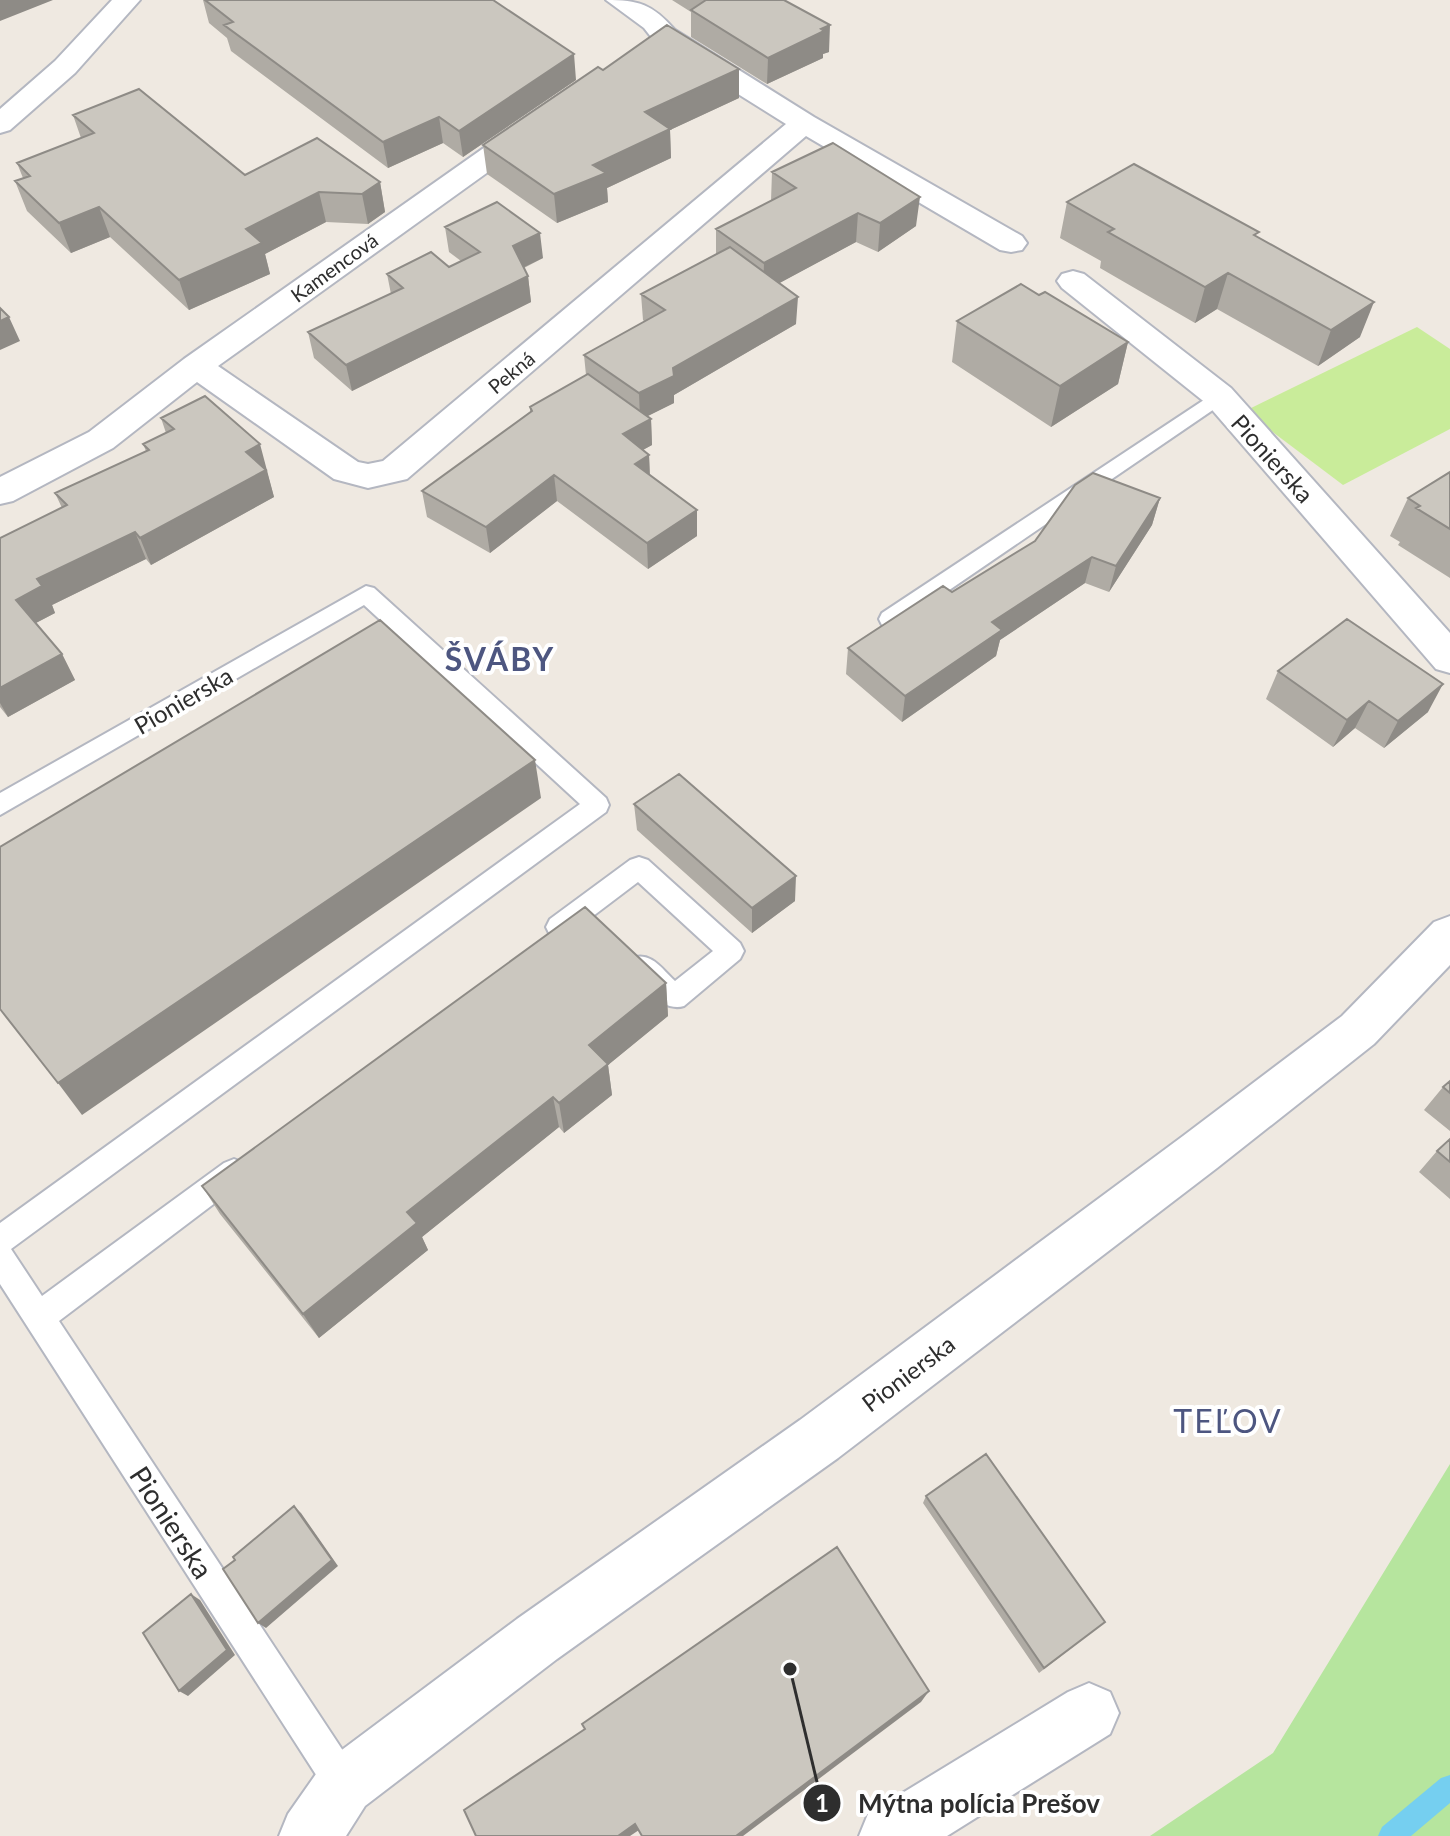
<svg xmlns="http://www.w3.org/2000/svg" width="1450" height="1836" viewBox="0 0 1450 1836" font-family="Lato,sans-serif">
  <style>
    .green { fill: #b6e59e }
    .pitch { fill: #c9ec9a }
    .lines { fill: none; stroke-linecap: round; stroke-linejoin: round }
    .stream { fill: #75cff0; fill-rule: evenodd }
    .lane-casing { stroke: #b4b7c1; stroke-width: 4 }
    .street-casing { stroke: #b4b7c1; stroke-width: 4 }
    .lane { fill: #fff; fill-rule: evenodd }
    .street { fill: #fff; fill-rule: evenodd }
    .wall { fill: #afaba4 }
    .shaded-wall { fill: #8e8b86 }
    .building { fill: #cbc7bf; stroke: #8e8b86; stroke-width: 2 }
    .labels { text-anchor: middle; dominant-baseline: central; stroke-width: 8; stroke-linejoin: round; paint-order: stroke }
    .far-street-label { font-size: 20px; fill: #2e2e2e; stroke: #fff }
    .street-label { font-size: 24px; fill: #2e2e2e; stroke: #fff }
    .near-street-label { font-size: 28px; fill: #2e2e2e; stroke: #fff }
    .district-label { font-size: 32px; font-weight: bold; letter-spacing: 2px; fill: #4d5680; stroke: #fff }
    .near-neighbourhood-label { font-size: 32px; letter-spacing: 2px; fill: #4d5680; stroke: #fff }
    .leader { fill: none; stroke: #2e2e2e; stroke-width: 3 }
    .callout-dot { fill: #2e2e2e; stroke: #fff; stroke-width: 3 }
    .mark-label { font-size: 24px; text-anchor: middle; font-weight: bold; fill: #fff }
    .callout-label { font-size: 26px; text-anchor: middle; font-weight: bold; fill: #2e2e2e; stroke: #fff; stroke-width: 8; stroke-linejoin: round; paint-order: stroke }
  </style>
  <rect width="100%" height="100%" fill="#efe9e1"/>
  <path class="green" d="M 1450,1464 L 1450,1836 L 1150,1836 L 1273,1753 Z"/>
  <path class="pitch" d="M 1417,327 L 1450,349 L 1450,429 L 1343,485 L 1245,411 Z"/>
  <g class="lines">
    <path class="stream" d="M 1450,1775 L 1450,1803 L 1411,1836 L 1378,1836 L 1382,1827 L 1441,1778 Z"/>
    <defs>
      <path id="lane" d="M 1219,390 L 1226,391 L 1229,396 L 1226,401 L 898,625 L 882,625 L 879,619 L 882,613 Z
        M 366,586 L 374,588 L 606,798 L 609,805 L 606,812 L 11,1249 L 42,1296 L 224,1163 L 234,1159 L 244,1163 L 248,1172 L 244,1181 L 59,1321 L 357,1772 L 362,1785 L 357,1798 L 344,1803 L 331,1798 L 0,1284 L 0,1223 L 580,804 L 364,605 L 0,815 L 0,793 Z
        M 639,857 L 648,860 L 740,943 L 744,951 L 740,959 L 684,1006 C 663,1013 636,984 628,966 L 632,958 C 651,951 662,969 675,981 L 713,951 L 638,882 L 568,935 L 559,938 L 550,935 L 546,927 L 550,919 L 630,860 Z"/>
      <path id="street" d="M 112,0 L 140,0 L 75,73 L 10,130 L 0,133 L 0,109 L 55,61 Z
        M 606,0 C 639,0 652,4 675,30 L 814,117 L 1022,236 L 1027,243 L 1022,250 L 1011,252 L 1000,250 L 806,136 L 407,479 L 368,488 L 334,479 L 197,382 L 113,448 L 13,501 L 0,504 L 0,477 L 89,432 L 184,359 L 525,119 L 535,116 L 545,119 L 549,125 L 545,131 L 218,366 L 358,462 L 368,464 L 383,461 L 786,124 L 655,42 L 644,28 Z
        M 1073,271 L 1084,274 L 1231,388 L 1450,633 L 1450,673 L 1436,669 L 1207,404 L 1062,288 L 1057,281 L 1062,274 Z
        M 1450,916 L 1450,965 L 1374,1044 L 1217,1168 L 838,1458 L 557,1659 L 365,1806 L 346,1836 L 279,1836 L 288,1814 L 323,1764 L 517,1619 L 800,1420 L 1183,1136 L 1342,1016 L 1434,922 Z
        M 1089,1683 L 1110,1692 L 1119,1713 L 1110,1734 L 947,1836 L 859,1836 L 868,1814 L 1068,1692 Z"/>
    </defs>
    <use href="#lane" class="lane-casing"/>
    <use href="#street" class="street-casing"/>
    <use href="#lane" class="lane"/>
    <use href="#street" class="street"/>
  </g>
  <path class="wall" d="M 203,0 L 493,0 L 576,80 L 463,157 L 443,143 L 388,168 L 231,51 L 227,38 L 209,23 Z
    M 672,0 L 784,0 L 829,52 L 823,54 L 823,58 L 767,84 L 691,37 L 691,12 Z
    M 603,70 L 739,98 L 670,130 L 671,158 L 607,188 L 608,202 L 557,223 L 487,174 L 483,145 Z
    M 73,115 L 245,175 L 380,182 L 385,212 L 368,224 L 326,222 L 265,254 L 270,274 L 189,310 L 110,237 L 71,253 L 27,211 L 15,181 L 23,178 L 17,163 L 81,138 Z
    M 772,172 L 916,226 L 878,252 L 856,242 L 779,283 L 796,324 L 674,395 L 674,403 L 647,416 L 651,419 L 652,445 L 642,450 L 649,455 L 650,475 L 697,536 L 648,569 L 557,501 L 490,553 L 427,517 L 422,491 L 530,412 L 530,407 L 586,375 L 584,355 L 645,322 L 643,320 L 641,294 L 716,254 L 716,229 L 771,201 Z
    M 1067,202 L 1257,236 L 1360,337 L 1318,366 L 1217,309 L 1195,323 L 1100,268 L 1101,261 L 1060,238 Z
    M 445,227 L 543,258 L 524,268 L 528,276 L 531,302 L 352,391 L 314,358 L 308,332 L 391,294 L 387,274 L 449,267 L 461,261 L 449,252 Z
    M 1039,295 L 1128,342 L 1118,384 L 1051,427 L 952,362 L 957,321 Z
    M 161,418 L 268,472 L 267,472 L 274,497 L 151,565 L 146,559 L 52,605 L 55,613 L 36,623 L 62,654 L 75,680 L 8,717 L 0,707 L 0,538 L 62,508 L 55,493 L 146,451 L 143,444 L 166,433 Z
    M 1450,472 L 1450,578 L 1398,545 L 1400,542 L 1390,536 L 1408,498 Z
    M 1160,498 L 1152,525 L 1109,592 L 1085,583 L 1000,640 L 996,656 L 902,722 L 846,674 L 848,648 L 952,592 Z
    M 1278,671 L 1428,712 L 1384,748 L 1355,728 L 1333,747 L 1266,699 Z
    M 634,804 L 795,901 L 752,933 L 637,830 Z
    M 666,983 L 668,1016 L 608,1065 L 612,1095 L 564,1133 L 559,1127 L 422,1237 L 428,1250 L 319,1338 L 220,1214 L 202,1186 Z
    M 1450,1081 L 1450,1131 L 1424,1110 L 1443,1087 Z
    M 1450,1139 L 1450,1199 L 1419,1172 L 1437,1151 Z
    M 926,1496 L 1105,1622 L 1039,1673 L 923,1503 Z"/>
  <path class="shaded-wall" d="M 0,0 L 53,0 L 0,21 Z
    M 830,25 L 829,52 L 823,54 L 823,58 L 767,84 L 768,58 Z
    M 574,54 L 576,80 L 463,157 L 459,131 Z
    M 739,69 L 739,98 L 670,130 L 671,158 L 607,188 L 608,202 L 557,223 L 554,194 L 593,165 L 645,112 Z
    M 439,117 L 443,143 L 388,168 L 383,142 Z
    M 380,182 L 385,212 L 368,224 L 362,194 Z
    M 319,192 L 326,222 L 265,254 L 270,274 L 189,310 L 179,280 L 246,229 Z
    M 920,197 L 916,226 L 878,252 L 880,223 Z
    M 99,207 L 110,237 L 71,253 L 59,223 Z
    M 858,213 L 856,242 L 763,292 L 764,263 Z
    M 540,233 L 543,258 L 516,271 L 513,246 Z
    M 1228,273 L 1217,309 L 1195,323 L 1205,287 Z
    M 528,276 L 531,302 L 352,391 L 346,365 Z
    M 798,297 L 796,324 L 674,395 L 674,403 L 640,420 L 639,393 L 673,368 Z
    M 1374,302 L 1360,337 L 1318,366 L 1331,330 Z
    M 9,317 L 20,341 L 0,350 L 0,321 Z
    M 1128,342 L 1118,384 L 1051,427 L 1060,386 Z
    M 651,419 L 652,445 L 625,460 L 623,434 Z
    M 260,444 L 274,497 L 151,565 L 140,538 L 246,452 Z
    M 649,455 L 650,482 L 635,464 Z
    M 554,475 L 557,501 L 490,553 L 486,527 Z
    M 1160,498 L 1152,525 L 1109,592 L 1116,566 Z
    M 697,510 L 697,536 L 648,569 L 647,543 Z
    M 135,532 L 146,559 L 52,605 L 55,613 L 30,626 L 16,600 L 37,579 Z
    M 1092,557 L 1085,583 L 1000,640 L 996,656 L 902,722 L 905,696 L 992,622 Z
    M 62,654 L 75,680 L 8,717 L 0,703 L 0,688 Z
    M 1443,684 L 1428,712 L 1384,748 L 1398,721 Z
    M 1369,701 L 1355,728 L 1333,747 L 1347,720 Z
    M 535,760 L 541,798 L 82,1115 L 58,1083 Z
    M 796,876 L 795,901 L 752,933 L 752,908 Z
    M 666,983 L 668,1016 L 608,1065 L 612,1095 L 564,1133 L 559,1103 L 589,1045 Z
    M 553,1097 L 559,1127 L 422,1237 L 428,1250 L 319,1338 L 303,1314 L 407,1212 Z
    M 294,1506 L 301,1513 L 338,1566 L 266,1628 L 258,1623 Z
    M 191,1594 L 200,1600 L 235,1655 L 188,1696 L 179,1691 Z
    M 929,1691 L 921,1702 L 743,1836 L 736,1836 Z
    M 635,1824 L 639,1830 L 630,1836 L 618,1836 Z"/>
  <path class="building" d="M 205,0 L 493,0 L 574,54 L 459,131 L 439,117 L 383,142 L 224,25 L 233,22 Z
    M 706,0 L 784,0 L 830,25 L 821,29 L 824,31 L 768,58 L 691,10 Z
    M 667,25 L 739,69 L 645,112 L 670,129 L 593,165 L 606,173 L 554,194 L 483,145 L 598,67 L 603,70 Z
    M 139,89 L 245,175 L 317,138 L 380,182 L 362,194 L 319,192 L 246,229 L 262,243 L 179,280 L 99,207 L 59,223 L 15,181 L 30,176 L 17,163 L 94,133 L 73,115 Z
    M 833,143 L 920,197 L 880,223 L 858,213 L 764,263 L 716,229 L 796,188 L 772,172 Z
    M 1134,164 L 1259,232 L 1254,235 L 1374,302 L 1331,330 L 1228,273 L 1205,287 L 1108,232 L 1114,229 L 1067,202 Z
    M 497,202 L 540,233 L 513,246 L 528,276 L 346,365 L 308,332 L 403,288 L 387,274 L 431,252 L 449,267 L 480,252 L 445,227 Z
    M 730,247 L 798,297 L 673,368 L 674,376 L 639,393 L 584,355 L 665,310 L 641,294 Z
    M 1021,284 L 1039,295 L 1045,292 L 1128,342 L 1060,386 L 957,321 Z
    M 0,308 L 9,317 L 0,321 Z
    M 588,374 L 651,419 L 623,434 L 649,455 L 635,464 L 697,510 L 647,543 L 554,475 L 486,527 L 422,491 L 532,411 L 530,407 Z
    M 205,396 L 260,444 L 246,452 L 266,470 L 140,538 L 135,532 L 37,579 L 42,586 L 16,600 L 62,654 L 0,688 L 0,538 L 67,505 L 55,493 L 149,450 L 143,444 L 174,429 L 161,418 Z
    M 1450,472 L 1450,529 L 1416,508 L 1420,506 L 1408,498 Z
    M 1093,473 L 1160,498 L 1116,566 L 1092,557 L 992,622 L 1002,630 L 905,696 L 848,648 L 943,586 L 952,592 L 1035,541 L 1075,485 Z
    M 1347,619 L 1443,684 L 1398,721 L 1369,701 L 1347,720 L 1278,671 Z
    M 380,620 L 535,760 L 58,1083 L 0,1009 L 0,847 Z
    M 679,774 L 796,876 L 752,908 L 634,804 Z
    M 585,907 L 666,983 L 589,1045 L 608,1064 L 559,1103 L 553,1097 L 407,1212 L 417,1223 L 303,1314 L 202,1186 Z
    M 1450,1081 L 1450,1093 L 1443,1087 Z
    M 1450,1139 L 1450,1162 L 1437,1151 Z
    M 986,1454 L 1105,1622 L 1044,1668 L 926,1496 Z
    M 294,1506 L 332,1560 L 258,1623 L 223,1569 L 235,1560 L 233,1557 Z
    M 837,1547 L 929,1691 L 736,1836 L 642,1836 L 635,1824 L 618,1836 L 476,1836 L 464,1810 L 585,1729 L 582,1724 Z
    M 191,1594 L 227,1650 L 179,1691 L 143,1633 Z"/>
  <g class="labels">
    <g class="far-street-label">
      <text transform="translate(334 267) rotate(-36)">Kamencová</text>
      <text transform="translate(511 372) rotate(-40)">Pekná</text>
    </g>
    <g class="street-label">
      <text transform="translate(1273 458) rotate(48)">Pionierska</text>
      <text transform="translate(183 700) rotate(-30)">Pionierska</text>
      <text transform="translate(908 1373) rotate(-37)">Pionierska</text>
    </g>
    <g class="near-street-label">
      <text transform="translate(172 1522) rotate(57)">Pionierska</text>
    </g>
    <g class="district-label">
      <text x="500" y="658">ŠVÁBY</text>
    </g>
    <g class="near-neighbourhood-label">
      <text x="1228" y="1420">TEĽOV</text>
    </g>
  </g>
  <path class="leader" d="M790 1669L822 1803"/>
  <g class="callout-dot">
    <circle cx="790" cy="1669" r="8"/>
    <circle cx="822" cy="1803" r="20"/>
  </g>
  <g class="mark-label">
    <text x="822" y="1812">1</text>
  </g>
  <g class="callout-label">
    <text x="979" y="1813">Mýtna polícia Prešov</text>
  </g>
</svg>
